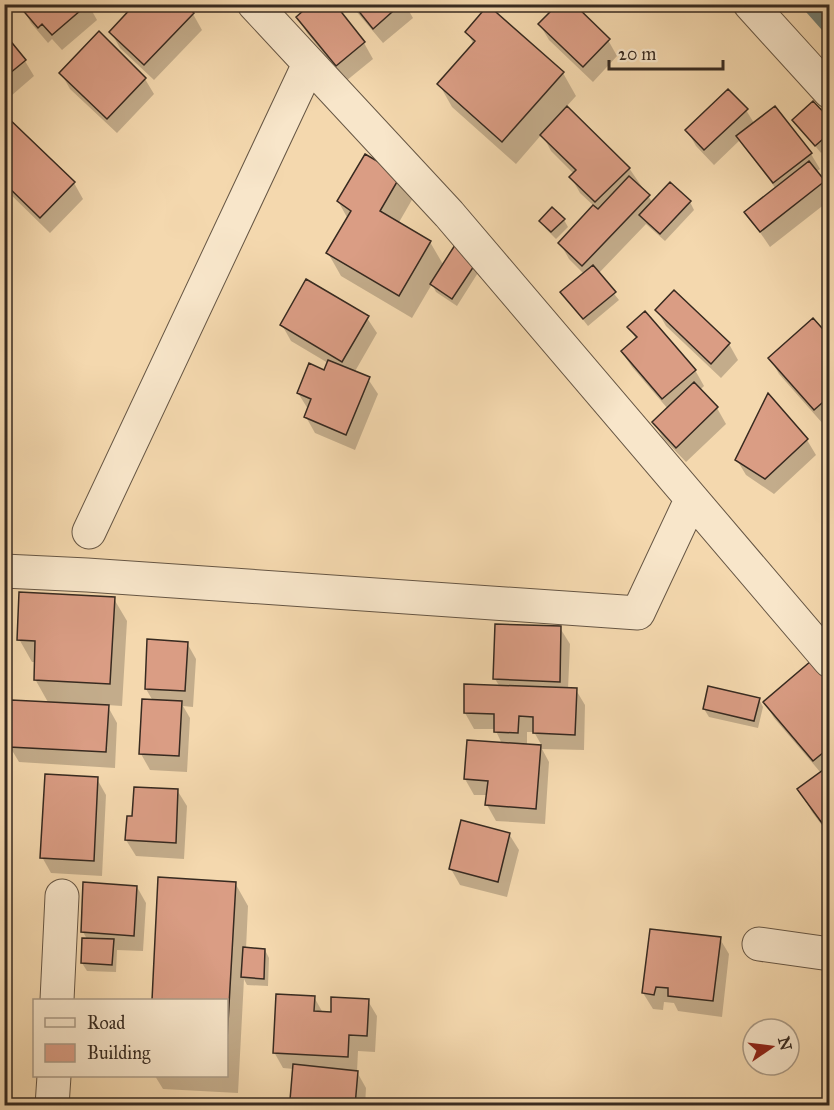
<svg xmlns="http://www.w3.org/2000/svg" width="834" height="1110" viewBox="0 0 834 1110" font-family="'IM FELL Great Primer',serif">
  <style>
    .shadow { fill: #0003; fill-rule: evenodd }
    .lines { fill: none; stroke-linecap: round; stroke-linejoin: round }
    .stream { stroke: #748075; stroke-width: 12 }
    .building { fill: #da9d84; stroke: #372a20; stroke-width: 1.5 }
    .minor-casing { stroke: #665644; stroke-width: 35 }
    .minor { stroke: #f8e6ca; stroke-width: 33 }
  </style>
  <rect width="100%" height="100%" fill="#f4d8ae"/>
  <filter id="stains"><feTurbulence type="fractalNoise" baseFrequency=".00333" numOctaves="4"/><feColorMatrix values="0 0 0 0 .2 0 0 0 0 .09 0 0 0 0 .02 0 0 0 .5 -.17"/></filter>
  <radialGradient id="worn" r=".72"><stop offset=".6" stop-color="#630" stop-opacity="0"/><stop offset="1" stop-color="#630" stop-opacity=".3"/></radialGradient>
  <path class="shadow" d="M 25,4 L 88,4 L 97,20 L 62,50 L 52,39 L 48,43 L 31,23 L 22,7 Z
    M 122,4 L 133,4 L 127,10 Z
    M 281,4 L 294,4 L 286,11 Z
    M 333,4 L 364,43 L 373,59 L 346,81 L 307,33 L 298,17 Z
    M 350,4 L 405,4 L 413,18 L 383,43 Z
    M 193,14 L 202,30 L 154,80 L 120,48 L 111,32 Z
    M 540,25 L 608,40 L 617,56 L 593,82 L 549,40 Z
    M 467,32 L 563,73 L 576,96 L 566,107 L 629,168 L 653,203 L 690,202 L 694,210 L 665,241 L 646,224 L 598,274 L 619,300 L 588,326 L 562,293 L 584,274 L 569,259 L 560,243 L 594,206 L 580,193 L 571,177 L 574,174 L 551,151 L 542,134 L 516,164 L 452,107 L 439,84 L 474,45 Z
    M 4,36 L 25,61 L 34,76 L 4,102 Z
    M 61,73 L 145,79 L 154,94 L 117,133 L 70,89 Z
    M 746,110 L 754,123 L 811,154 L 820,169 L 816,172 L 830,192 L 830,200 L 770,247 L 746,212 L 776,189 L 740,140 L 714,165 L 696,146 L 687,130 Z
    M 4,116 L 74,183 L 83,199 L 50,233 L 4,188 Z
    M 794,120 L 830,122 L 830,145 L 821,153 Z
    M 400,176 L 413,198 L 398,224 L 430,242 L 444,266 L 456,247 L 481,268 L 457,306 L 436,292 L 432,284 L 412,318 L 341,276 L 328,253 L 348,219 L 338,201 Z
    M 564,220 L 568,227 L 556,239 L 546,229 L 541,221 Z
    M 657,310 L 729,344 L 738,360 L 721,378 L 666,326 Z
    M 367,318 L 377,333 L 354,373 L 368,379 L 378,394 L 355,450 L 315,433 L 306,417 L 308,409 L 298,393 L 324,372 L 328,363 L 291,341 L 282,325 Z
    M 629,327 L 695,370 L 704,386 L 700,390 L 717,408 L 726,424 L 686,462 L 663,438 L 654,423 L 668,409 L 632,367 L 622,352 L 636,339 Z
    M 830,339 L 830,420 L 824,425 L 779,374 L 770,358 Z
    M 807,440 L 816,455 L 774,494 L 746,475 L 737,460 Z
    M 114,599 L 127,621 L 122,706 L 107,705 L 117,723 L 115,768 L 19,762 L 10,747 L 49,704 L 35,679 L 36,662 L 32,662 L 19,639 Z
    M 560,628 L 570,644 L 568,689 L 576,690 L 585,705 L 584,750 L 542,749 L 549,762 L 545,824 L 496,821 L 487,805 L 488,795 L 474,795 L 465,779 L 502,744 L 495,729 L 474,729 L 465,713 L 500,687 L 495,679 ZM 527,732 L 534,732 L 542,746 L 527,745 Z
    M 187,643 L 196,659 L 193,707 L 183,706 L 190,718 L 187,772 L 150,770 L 141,754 L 153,701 L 146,689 Z
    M 830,685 L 830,836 L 812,812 L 799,789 L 821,773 L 774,718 L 765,703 Z
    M 759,699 L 763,707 L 758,728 L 709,717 L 704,709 Z
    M 97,779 L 106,795 L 102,876 L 51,873 L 42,857 Z
    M 177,790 L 187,806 L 184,859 L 136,856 L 126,840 Z
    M 4,828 L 10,838 L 8,879 L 4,879 Z
    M 509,834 L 519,850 L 507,897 L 460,885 L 451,869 Z
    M 159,879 L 235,883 L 248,906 L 246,949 L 265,950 L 269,958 L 268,986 L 247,985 L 244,979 L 238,1093 L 163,1089 L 155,1076 L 226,1076 L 226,1000 L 153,1000 Z
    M 137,887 L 146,903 L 143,951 L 117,950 L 116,972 L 87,971 L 82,963 L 87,939 L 83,932 Z
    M 720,939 L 729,954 L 722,1017 L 678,1011 L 674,1003 L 664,1002 L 663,1010 L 653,1009 L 643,993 Z
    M 314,997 L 323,1013 L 332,1014 L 368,1001 L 377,1016 L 375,1052 L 358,1051 L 357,1072 L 366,1088 L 365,1106 L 294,1106 L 291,1100 L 294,1069 L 283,1068 L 274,1052 Z"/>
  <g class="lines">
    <path class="stream" d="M 807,4 L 830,30"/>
  </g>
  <path class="building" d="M 22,4 L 88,4 L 52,35 L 42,24 L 38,28 L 20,7 Z
    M 135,4 L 185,4 L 194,13 L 144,65 L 109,32 Z
    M 311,4 L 335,4 L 365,42 L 336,66 L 296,17 Z
    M 353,4 L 401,4 L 373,29 Z
    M 558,4 L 574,4 L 610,39 L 583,67 L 538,24 Z
    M 488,5 L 564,72 L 502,142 L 437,84 L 475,41 L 465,32 Z
    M 99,31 L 146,78 L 107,119 L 59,73 Z
    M 4,33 L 26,60 L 4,78 Z
    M 728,89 L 748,109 L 704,150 L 685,130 Z
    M 813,101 L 830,119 L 830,133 L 815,146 L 792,120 Z
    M 567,106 L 630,168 L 595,202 L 569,177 L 576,170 L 540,135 Z
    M 775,106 L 812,153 L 773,183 L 736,136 Z
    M 4,114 L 75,182 L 40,218 L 4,183 Z
    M 365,154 L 401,175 L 380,211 L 431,241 L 399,296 L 326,253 L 351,211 L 337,201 Z
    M 809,161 L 825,181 L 760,232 L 744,212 Z
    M 629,176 L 650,195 L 582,266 L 558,243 L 593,205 L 598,209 Z
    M 670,182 L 691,201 L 660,234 L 639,215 Z
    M 552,207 L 565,219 L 551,232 L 539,221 Z
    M 455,245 L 478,260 L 452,299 L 430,284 Z
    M 593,265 L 616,292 L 583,319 L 560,292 Z
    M 306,279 L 369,316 L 342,362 L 280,325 Z
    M 674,290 L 730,343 L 711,364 L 655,310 Z
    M 645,311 L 696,370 L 662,399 L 621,351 L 637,337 L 627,327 Z
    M 813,318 L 830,337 L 830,396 L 814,410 L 768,358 Z
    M 328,360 L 370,377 L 346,435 L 304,417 L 311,399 L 297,393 L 309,363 L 324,370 Z
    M 694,382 L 718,407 L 676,448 L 652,422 Z
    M 768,393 L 808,439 L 765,479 L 735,460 Z
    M 19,592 L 115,597 L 110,684 L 34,680 L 35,641 L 17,640 Z
    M 495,624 L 561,626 L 560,682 L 493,679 Z
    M 147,639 L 188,642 L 185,691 L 145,689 Z
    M 811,661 L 830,682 L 830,747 L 813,761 L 763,702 Z
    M 464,684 L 577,688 L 575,735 L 533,733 L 533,717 L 519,716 L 518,733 L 494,732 L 494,714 L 464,713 Z
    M 708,686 L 760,698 L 754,721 L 703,709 Z
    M 142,699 L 182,701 L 179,756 L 139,754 Z
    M 11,700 L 109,705 L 106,752 L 9,747 Z
    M 467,740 L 541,745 L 536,809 L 485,805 L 488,781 L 464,779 Z
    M 830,765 L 830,834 L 797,789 Z
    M 45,774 L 98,777 L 94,861 L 40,858 Z
    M 134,787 L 178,789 L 176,843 L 125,840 L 127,816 L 132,816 Z
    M 461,820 L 510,833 L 498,882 L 449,869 Z
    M 158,877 L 236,882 L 226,1058 L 226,1000 L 152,1000 Z
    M 83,882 L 137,886 L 134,936 L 81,932 Z
    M 650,929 L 721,937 L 713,1001 L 668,996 L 668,988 L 656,987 L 654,995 L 642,993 Z
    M 82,938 L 114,939 L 112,965 L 81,963 Z
    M 243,947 L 265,949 L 264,979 L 241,977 Z
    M 276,994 L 315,996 L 314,1011 L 331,1012 L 331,997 L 369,999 L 367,1036 L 349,1035 L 348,1057 L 273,1053 Z
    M 293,1064 L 358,1071 L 355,1106 L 290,1100 Z"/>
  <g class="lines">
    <defs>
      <path id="minor" d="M 254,4 L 449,214 L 830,661
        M 750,4 L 830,92
        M 89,532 L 309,64
        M 4,571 L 87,575 L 638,613 L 691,500
        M 759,944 L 830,954
        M 57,1000 L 62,896
        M 52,1106 L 54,1076"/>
    </defs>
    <use href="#minor" class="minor-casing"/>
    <use href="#minor" class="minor"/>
  </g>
  <rect width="834" height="1110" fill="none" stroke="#f4d8ae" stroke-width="24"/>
  <rect x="6" y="6" width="822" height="1098" fill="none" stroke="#372a20" stroke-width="3"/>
  <rect x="12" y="12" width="810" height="1086" fill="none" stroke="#372a20" stroke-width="1.5"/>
  <rect x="33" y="999" width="195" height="78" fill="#f8e6ca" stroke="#ab9b86" stroke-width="1.5"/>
  <rect x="45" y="1018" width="30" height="9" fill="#f8e6ca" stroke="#ab9b86" stroke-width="1.5"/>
  <text x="87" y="1029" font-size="18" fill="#372a20">Road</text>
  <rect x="45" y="1044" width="30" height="18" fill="#da9d84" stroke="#ab9b86" stroke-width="1.5"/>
  <text x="87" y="1059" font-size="18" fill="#372a20">Building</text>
  <g transform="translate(771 1047) rotate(76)"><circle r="28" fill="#f8e6ca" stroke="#ab9b86" stroke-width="1.5"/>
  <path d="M0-4.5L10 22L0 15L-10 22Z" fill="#8f2418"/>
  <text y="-9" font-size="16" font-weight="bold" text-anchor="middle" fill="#372a20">N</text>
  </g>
  <path d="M609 60v9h114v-9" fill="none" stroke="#372a20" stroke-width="3"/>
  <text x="618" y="60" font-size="18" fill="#372a20" stroke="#f8e6ca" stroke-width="4.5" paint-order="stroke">20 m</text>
  <rect width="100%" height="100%" filter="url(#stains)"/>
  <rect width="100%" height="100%" fill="url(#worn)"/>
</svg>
